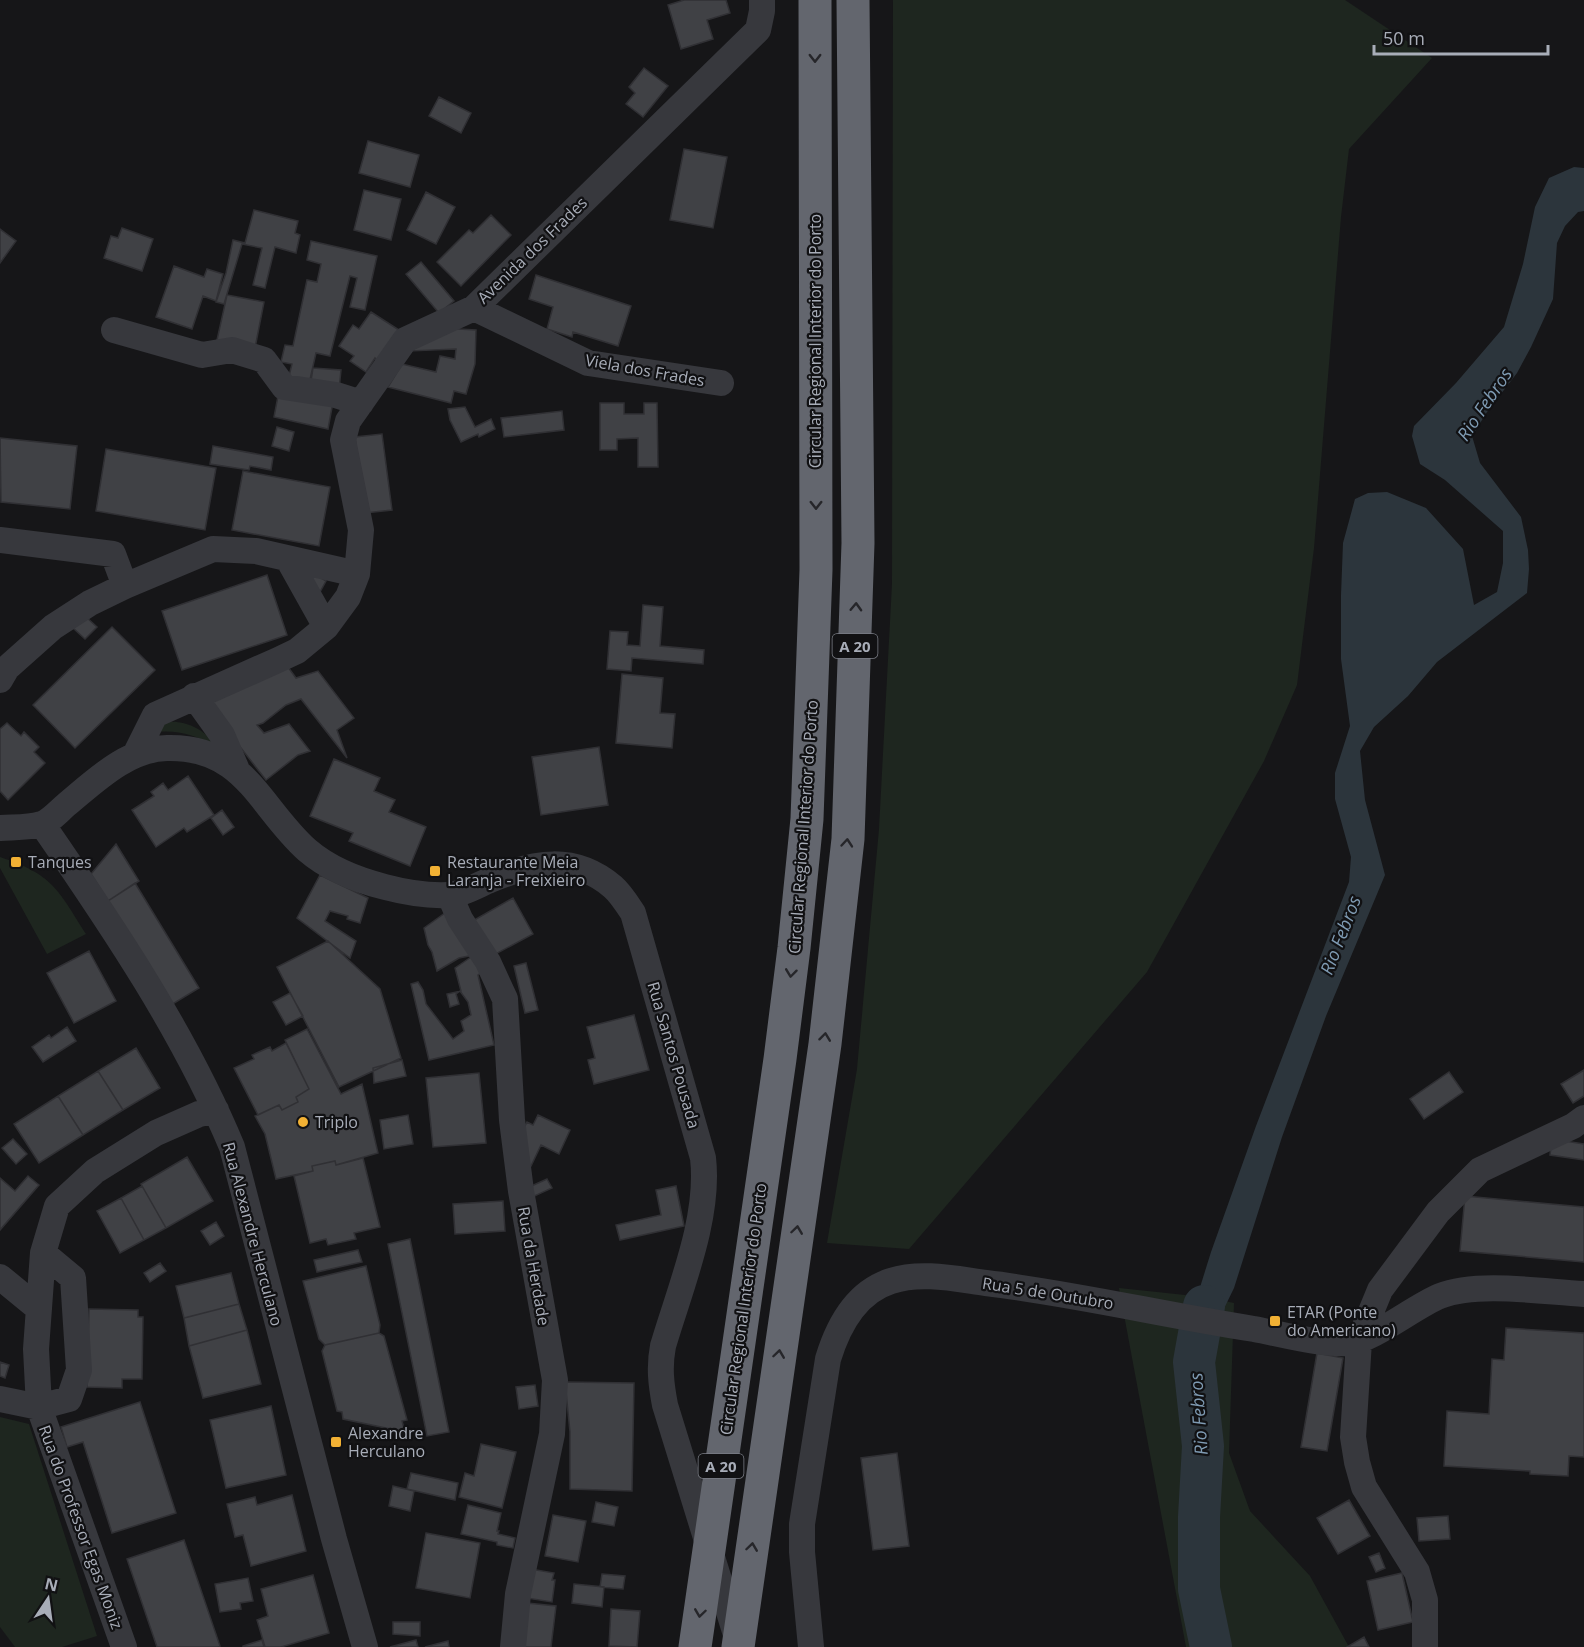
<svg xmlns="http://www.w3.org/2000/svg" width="1584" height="1647" viewBox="0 0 1584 1647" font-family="'Open Sans',sans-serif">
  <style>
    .green { fill: #1e261f }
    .water { fill: #2c353c }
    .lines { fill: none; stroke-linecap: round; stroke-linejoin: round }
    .river { stroke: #2c353c; stroke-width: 42 }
    .building { fill: #404145; stroke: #303034; stroke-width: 1.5 }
    .minor { stroke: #37383d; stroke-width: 26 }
    .highway { stroke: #63666e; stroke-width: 33 }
    .oneway { stroke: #26262a }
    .poi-dot { fill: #f2b134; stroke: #111113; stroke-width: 2 }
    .labels { text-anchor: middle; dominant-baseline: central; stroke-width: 4.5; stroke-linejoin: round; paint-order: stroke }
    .shield { fill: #111113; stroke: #7b7e86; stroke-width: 1.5 }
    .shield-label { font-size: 15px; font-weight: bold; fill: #a8adb8 }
    .street-label { font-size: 16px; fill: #a8adb8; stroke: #111113 }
    .poi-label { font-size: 16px; fill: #a8adb8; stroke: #111113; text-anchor: start }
    .water-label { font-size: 18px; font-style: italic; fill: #7f9bb3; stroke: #111113 }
  </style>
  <rect width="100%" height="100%" fill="#161618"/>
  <path class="green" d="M 893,0 L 1345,0 L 1432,58 L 1349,149 L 1341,217 L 1314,548 L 1297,685 L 1264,761 L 1147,972 L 909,1249 L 827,1243 L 857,1069 L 879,829 L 892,584 Z
    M 167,722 C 186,720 206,730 216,746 C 197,736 179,730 157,732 Z
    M 0,857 C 53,875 57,888 86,934 L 47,954 L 0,868 Z
    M 1119,1288 L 1204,1297 L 1234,1303 L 1229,1453 L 1250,1511 L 1310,1576 L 1349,1647 L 1186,1647 Z
    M 0,1417 L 29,1424 L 97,1636 L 62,1647 L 15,1647 L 0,1627 Z"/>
  <path class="water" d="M 1574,167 L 1584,168 L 1584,211 L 1578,212 L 1565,226 L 1557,243 L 1553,299 L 1531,347 L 1517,373 L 1487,412 L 1472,436 L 1480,463 L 1521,517 L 1528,550 L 1529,569 L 1527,593 L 1437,662 L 1408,696 L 1374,727 L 1360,751 L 1365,800 L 1385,875 L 1326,1016 L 1282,1137 L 1234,1288 L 1202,1354 L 1194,1362 L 1190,1354 L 1197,1297 L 1211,1252 L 1256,1126 L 1349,882 L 1351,857 L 1335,799 L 1335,773 L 1350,726 L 1341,659 L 1341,595 L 1343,543 L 1355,499 L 1368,493 L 1387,492 L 1426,508 L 1463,549 L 1474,605 L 1497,592 L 1503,563 L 1503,531 L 1445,480 L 1420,464 L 1412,436 L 1414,426 L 1456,383 L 1504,327 L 1523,264 L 1535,207 L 1549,178 Z"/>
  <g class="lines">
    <path class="river" d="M 1204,1306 L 1194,1362 L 1203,1446 L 1199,1517 L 1199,1589 L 1211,1647"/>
  </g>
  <path class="building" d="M 684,0 L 726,0 L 730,13 L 707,20 L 713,39 L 681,49 L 668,5 Z
    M 644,68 L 668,86 L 643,117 L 626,104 L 635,93 L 629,87 Z
    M 439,97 L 471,113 L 461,133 L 429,116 Z
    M 368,141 L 419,155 L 410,187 L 359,173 Z
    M 684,149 L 727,157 L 713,228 L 670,220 Z
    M 364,190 L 401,199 L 391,240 L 354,230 Z
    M 426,192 L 455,207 L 436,244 L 407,230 Z
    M 254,210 L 298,221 L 295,233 L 300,235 L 296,253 L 275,247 L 265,288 L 253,285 L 262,248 L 242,244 L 224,304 L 216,302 L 226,273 L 233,240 L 245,243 Z
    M 491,215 L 511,235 L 461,286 L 437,262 L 469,230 L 473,233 Z
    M 122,228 L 153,239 L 142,271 L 104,258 L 111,236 L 118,238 Z
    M 0,229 L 16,241 L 0,263 Z
    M 311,241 L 377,256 L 365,310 L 350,307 L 357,278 L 350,276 L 330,356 L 316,353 L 309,384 L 288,380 L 292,364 L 281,362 L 285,345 L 293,346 L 307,280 L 317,282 L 321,264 L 307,260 Z
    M 421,262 L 454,301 L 439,313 L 406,274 Z
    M 174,266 L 204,277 L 207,269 L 223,274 L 216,301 L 203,296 L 192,329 L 156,317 Z
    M 536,275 L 631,306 L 618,346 L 573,332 L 572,337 L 547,329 L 553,307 L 529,299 Z
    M 227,295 L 264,302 L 255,348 L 217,340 Z
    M 371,312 L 399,330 L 378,361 L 375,358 L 366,372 L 350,361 L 354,356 L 339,346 L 353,325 L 359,329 Z
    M 441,328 L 476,330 L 475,364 L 466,394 L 454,391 L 451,403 L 388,387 L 402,364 L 436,372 L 440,356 L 455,359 L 456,349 L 410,351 Z
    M 313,368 L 341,370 L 339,390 L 310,387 Z
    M 279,391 L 333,402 L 328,429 L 274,417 Z
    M 600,403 L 624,403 L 624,414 L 644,414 L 644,403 L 657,403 L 658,467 L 638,467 L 638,438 L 617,439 L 617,450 L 600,450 Z
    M 465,407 L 475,427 L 491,419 L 495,429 L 479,437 L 478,434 L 461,442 L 450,420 L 448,409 Z
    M 562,411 L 564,430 L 504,437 L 501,418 Z
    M 277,427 L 294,432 L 289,451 L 272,446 Z
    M 382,434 L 392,510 L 365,513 L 355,437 Z
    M 0,438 L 77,446 L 70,509 L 1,502 Z
    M 213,446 L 273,457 L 271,470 L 250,466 L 249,470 L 210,464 Z
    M 106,449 L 216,468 L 205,530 L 96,511 Z
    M 243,471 L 330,487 L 319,546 L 232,530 Z
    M 315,574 L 326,581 L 320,592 L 308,585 Z
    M 267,575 L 287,635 L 182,670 L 162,611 Z
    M 643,605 L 663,607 L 660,646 L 704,650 L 703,664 L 632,658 L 631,671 L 607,669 L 610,631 L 628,632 L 627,645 L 640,646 Z
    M 85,616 L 97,627 L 85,639 L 73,628 Z
    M 112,627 L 155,670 L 75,748 L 33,705 Z
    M 288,667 L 296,678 L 318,671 L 354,718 L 337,730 L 347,758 L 301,699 L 286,705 L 263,723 L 257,725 L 264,733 L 289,724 L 310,751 L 298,755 L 266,780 L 212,711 L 207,697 Z
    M 622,674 L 663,678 L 660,713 L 675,714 L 672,748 L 616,743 Z
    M 7,723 L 21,736 L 24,732 L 39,747 L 34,752 L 45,763 L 8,800 L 0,791 L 0,729 Z
    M 599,747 L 608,805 L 541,815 L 532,757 Z
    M 334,759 L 380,778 L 374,791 L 395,800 L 389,812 L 426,827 L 410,866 L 349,841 L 353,833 L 310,816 Z
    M 188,776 L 214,815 L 187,832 L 184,828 L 156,847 L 132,810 L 154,796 L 151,792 L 163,783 L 168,790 Z
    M 222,810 L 234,827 L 223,835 L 211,818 Z
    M 116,844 L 139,881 L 108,901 L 91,874 Z
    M 320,875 L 368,898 L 360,923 L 347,919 L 348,916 L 330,911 L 325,921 L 356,941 L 350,958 L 297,918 Z
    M 135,883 L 199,988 L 171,1005 L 108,901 Z
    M 513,898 L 533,934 L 488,958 L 469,923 Z
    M 445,913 L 485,970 L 478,975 L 494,1045 L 429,1060 L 411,984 L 418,982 L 423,990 L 426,1004 L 453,1039 L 464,1031 L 461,1021 L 471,1015 L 468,1002 L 460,991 L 456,994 L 459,1004 L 450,1007 L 447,994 L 461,991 L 455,968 L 474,955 L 459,958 L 437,971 L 432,952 L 428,945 L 424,928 Z
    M 328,941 L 380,989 L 401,1058 L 339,1087 L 277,967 Z
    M 89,951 L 116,1001 L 74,1023 L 47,973 Z
    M 526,963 L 538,1010 L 525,1013 L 514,966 Z
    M 290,993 L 303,1016 L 286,1025 L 273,1002 Z
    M 634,1015 L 649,1070 L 594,1084 L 588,1060 L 595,1058 L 587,1027 Z
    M 67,1027 L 76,1041 L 43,1062 L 32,1047 L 49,1035 L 51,1038 Z
    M 307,1029 L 341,1094 L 362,1084 L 378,1153 L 336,1165 L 335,1161 L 312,1166 L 313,1171 L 276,1179 L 265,1134 L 255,1116 L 279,1105 L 282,1110 L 298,1102 L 296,1097 L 309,1089 L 285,1040 Z
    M 286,1043 L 309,1089 L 296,1097 L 298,1102 L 282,1110 L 279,1105 L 258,1115 L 234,1068 L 254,1059 L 252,1055 L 270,1047 L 272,1051 Z
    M 136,1048 L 160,1088 L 123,1110 L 98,1071 Z
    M 402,1060 L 406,1076 L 374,1083 L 373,1068 Z
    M 1584,1070 L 1584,1096 L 1573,1103 L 1561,1084 Z
    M 98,1071 L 123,1110 L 83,1135 L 58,1096 Z
    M 1449,1072 L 1463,1092 L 1424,1119 L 1410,1099 Z
    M 479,1073 L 486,1143 L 433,1147 L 426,1078 Z
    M 58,1096 L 83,1135 L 39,1163 L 14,1124 Z
    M 408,1115 L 413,1144 L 384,1149 L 380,1120 Z
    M 538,1115 L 570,1130 L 559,1154 L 541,1145 L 531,1166 L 522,1162 L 521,1134 L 527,1122 L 533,1125 Z
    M 13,1139 L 27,1154 L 16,1164 L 2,1148 Z
    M 1552,1139 L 1584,1144 L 1584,1160 L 1550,1155 Z
    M 187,1157 L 213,1201 L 166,1228 L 141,1184 Z
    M 363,1158 L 380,1227 L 354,1233 L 356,1239 L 328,1245 L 326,1239 L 310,1243 L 294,1176 L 313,1171 L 312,1166 L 335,1161 L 336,1165 Z
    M 28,1176 L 39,1185 L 0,1230 L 0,1178 L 15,1191 Z
    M 547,1179 L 552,1188 L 528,1199 L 527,1188 Z
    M 142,1186 L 166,1228 L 144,1240 L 121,1198 Z
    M 676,1186 L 684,1226 L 620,1240 L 616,1225 L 661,1215 L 656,1190 Z
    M 1465,1196 L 1584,1207 L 1584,1262 L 1460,1251 Z
    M 121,1198 L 144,1240 L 120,1253 L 97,1211 Z
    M 503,1201 L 505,1231 L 455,1234 L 453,1204 Z
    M 216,1222 L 224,1236 L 210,1245 L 201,1231 Z
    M 410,1239 L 449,1432 L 427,1436 L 388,1244 Z
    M 358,1250 L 362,1262 L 317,1272 L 314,1260 Z
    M 160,1263 L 166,1271 L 150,1282 L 144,1273 Z
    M 366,1266 L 380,1325 L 379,1333 L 325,1345 L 319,1339 L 303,1281 Z
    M 231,1273 L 239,1304 L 184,1318 L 176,1286 Z
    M 239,1304 L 247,1330 L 189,1346 L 184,1318 Z
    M 89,1309 L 138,1310 L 138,1317 L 143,1317 L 142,1379 L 122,1379 L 122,1388 L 87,1387 Z
    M 1506,1328 L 1584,1333 L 1584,1457 L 1569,1456 L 1568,1476 L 1530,1474 L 1530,1471 L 1444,1466 L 1447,1411 L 1489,1414 L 1492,1359 L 1504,1360 Z
    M 247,1330 L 261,1384 L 203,1398 L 189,1346 Z
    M 379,1333 L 384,1336 L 407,1420 L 402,1421 L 405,1432 L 343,1419 L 342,1412 L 337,1411 L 322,1351 L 325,1345 Z
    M 1317,1353 L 1343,1358 L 1327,1451 L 1301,1447 Z
    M 0,1362 L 9,1365 L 5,1378 L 0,1376 Z
    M 565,1382 L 634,1383 L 632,1491 L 570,1489 L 570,1432 Z
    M 535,1385 L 538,1406 L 519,1409 L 516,1387 Z
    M 140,1402 L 176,1513 L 112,1533 L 83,1442 L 67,1447 L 61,1427 Z
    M 271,1406 L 286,1475 L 226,1488 L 210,1420 Z
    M 481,1444 L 516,1452 L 502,1508 L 459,1497 L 465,1473 L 474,1476 Z
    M 897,1453 L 909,1546 L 873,1550 L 861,1458 Z
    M 411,1473 L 458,1483 L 455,1500 L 407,1489 Z
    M 393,1486 L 414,1491 L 410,1511 L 389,1506 Z
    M 292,1495 L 306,1551 L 251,1566 L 243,1535 L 235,1537 L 227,1504 L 255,1497 L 257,1505 Z
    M 1349,1500 L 1370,1536 L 1338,1554 L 1317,1518 Z
    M 596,1502 L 618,1507 L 614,1526 L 592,1522 Z
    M 468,1505 L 501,1513 L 497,1531 L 499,1531 L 498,1534 L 515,1538 L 513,1548 L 497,1545 L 497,1542 L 461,1534 Z
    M 553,1515 L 586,1521 L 578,1562 L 545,1556 Z
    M 1448,1516 L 1450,1539 L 1419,1541 L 1417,1518 Z
    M 426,1533 L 480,1543 L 470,1598 L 416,1588 Z
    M 184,1540 L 220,1646 L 218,1647 L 157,1647 L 127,1559 Z
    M 1379,1553 L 1385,1568 L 1376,1572 L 1369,1557 Z
    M 525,1568 L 554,1573 L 552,1580 L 555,1580 L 552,1602 L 520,1597 Z
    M 1402,1573 L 1413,1622 L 1378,1630 L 1367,1581 Z
    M 602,1574 L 625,1576 L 623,1589 L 600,1587 Z
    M 313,1575 L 329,1633 L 281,1647 L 265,1647 L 257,1620 L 268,1616 L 261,1589 Z
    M 248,1578 L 253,1601 L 240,1603 L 241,1609 L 220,1612 L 215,1584 Z
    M 574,1584 L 604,1587 L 602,1607 L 572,1603 Z
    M 527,1603 L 556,1606 L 551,1647 L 522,1647 Z
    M 611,1609 L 640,1611 L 637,1647 L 609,1646 Z
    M 393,1622 L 420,1622 L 420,1636 L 393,1634 Z
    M 1364,1637 L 1369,1647 L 1347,1647 Z
    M 262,1640 L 264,1647 L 243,1647 L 243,1646 Z
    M 416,1640 L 418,1647 L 390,1647 Z
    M 448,1641 L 449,1647 L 425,1647 Z"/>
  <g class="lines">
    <path class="minor" d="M 474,308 L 588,363 L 721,383
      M 114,330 L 202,355 L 232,350 L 264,360 L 284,387 L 336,395 L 361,403
      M 0,540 L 113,554 L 125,586
      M 288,559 L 326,627
      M 0,680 L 7,668 L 53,627 L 90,603 L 125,586 L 213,549 L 256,551 L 357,574
      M 194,696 L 222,735 L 237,770
      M 135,755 L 155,715 L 278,660 L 297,651 L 326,627 L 348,597 L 357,574 L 361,530 L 343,440 L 348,421 L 405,340 L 474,308 L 758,30 L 762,11 L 762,0
      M 42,824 C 113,927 184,1032 232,1147 L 334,1539 L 365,1647
      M 0,828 C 12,827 29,828 41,824 C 49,822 59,811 66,805 C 95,781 127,749 167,748 C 245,746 259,807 307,850 C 329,869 357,880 385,887 C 404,892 427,896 448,895 C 461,895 478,885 490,880 C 534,862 574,854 613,887 C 621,894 627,904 633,913 L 703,1158 C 710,1218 680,1288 663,1346 C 659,1367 661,1384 665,1405 L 737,1638
      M 450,896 L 460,919 L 488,962 L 505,999 L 512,1120 L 521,1191 L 555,1380 L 552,1434 L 518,1594 L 513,1647
      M 0,1277 L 39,1309
      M 0,1399 L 39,1407 L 69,1399 L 79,1370 L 73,1278 L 43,1253
      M 124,1647 L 39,1407 L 36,1349 L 43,1253 L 57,1206 L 95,1171 L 156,1133 L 199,1114 L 216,1110
      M 811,1647 L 802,1552 L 802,1524 L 828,1359 C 838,1326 856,1292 891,1281 C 921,1271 956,1279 986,1283 C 1076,1294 1164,1315 1254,1329 C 1281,1334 1321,1345 1348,1343 C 1372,1341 1415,1306 1440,1296 C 1478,1281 1543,1292 1584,1294
      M 1425,1647 L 1425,1600 L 1417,1572 L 1364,1487 L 1357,1462 L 1353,1437 L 1359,1341 L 1380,1290 L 1438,1212 L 1480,1170 L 1573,1126 L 1584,1118"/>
    <path class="highway" d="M 695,1647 L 780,1059 L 794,948 L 807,819 L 816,570 L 815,0
      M 738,1647 L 825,1044 L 848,839 L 858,543 L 853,0"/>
  </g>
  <defs><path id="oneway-chevron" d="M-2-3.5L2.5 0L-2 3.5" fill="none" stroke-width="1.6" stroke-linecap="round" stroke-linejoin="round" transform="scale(1.5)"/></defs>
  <g class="oneway">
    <use href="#oneway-chevron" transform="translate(815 58) rotate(90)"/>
    <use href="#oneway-chevron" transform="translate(816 505) rotate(90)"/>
    <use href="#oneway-chevron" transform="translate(856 607) rotate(-88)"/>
    <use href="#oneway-chevron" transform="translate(847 843) rotate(-85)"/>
    <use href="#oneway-chevron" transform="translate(791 973) rotate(97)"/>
    <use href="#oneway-chevron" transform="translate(825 1037) rotate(-83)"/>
    <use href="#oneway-chevron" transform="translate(797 1230) rotate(-82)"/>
    <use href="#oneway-chevron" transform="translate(779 1354) rotate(-82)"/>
    <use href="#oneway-chevron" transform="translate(752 1547) rotate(-82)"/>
    <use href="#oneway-chevron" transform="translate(700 1613) rotate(98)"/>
  </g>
  <g class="poi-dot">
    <rect x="10" y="856" width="12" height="12" rx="3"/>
    <rect x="429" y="865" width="12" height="12" rx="3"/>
    <circle cx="303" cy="1122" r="6"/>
    <rect x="1269" y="1315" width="12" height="12" rx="3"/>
    <rect x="330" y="1436" width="12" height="12" rx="3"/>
  </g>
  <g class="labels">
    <g class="shield">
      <rect x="832.5" y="634" width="45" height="24" rx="4.5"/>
      <rect x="698.5" y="1454" width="45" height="24" rx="4.5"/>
    </g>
    <g class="shield-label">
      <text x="855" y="646">A 20</text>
      <text x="721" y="1466">A 20</text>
    </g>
    <g class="street-label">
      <text transform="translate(532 250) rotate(-44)">Avenida dos Frades</text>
      <text transform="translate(815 341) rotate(-90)">Circular Regional Interior do Porto</text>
      <text transform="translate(645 370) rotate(10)">Viela dos Frades</text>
      <text transform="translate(803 827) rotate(-86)">Circular Regional Interior do Porto</text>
      <text transform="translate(674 1055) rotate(74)">Rua Santos Pousada</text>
      <text transform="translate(253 1234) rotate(75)">Rua Alexandre Herculano</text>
      <text transform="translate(534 1266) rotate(80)">Rua da Herdade</text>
      <text transform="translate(1048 1293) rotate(9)">Rua 5 de Outubro</text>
      <text transform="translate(743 1309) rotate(-82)">Circular Regional Interior do Porto</text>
      <text transform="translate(81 1527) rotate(70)">Rua do Professor Egas Moniz</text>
    </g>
    <g class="poi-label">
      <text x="28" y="862">Tanques</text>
      <text x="447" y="862">Restaurante Meia<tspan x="447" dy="18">Laranja - Freixieiro</tspan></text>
      <text x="315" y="1122">Triplo</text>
      <text x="1287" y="1312">ETAR (Ponte<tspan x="1287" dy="18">do Americano)</tspan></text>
      <text x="348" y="1433">Alexandre<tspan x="348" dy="18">Herculano</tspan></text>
    </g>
    <g class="water-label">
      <text transform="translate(1484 404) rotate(-56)">Rio Febros</text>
      <text transform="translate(1340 935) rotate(-69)">Rio Febros</text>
      <text transform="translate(1198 1414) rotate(-94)">Rio Febros</text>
    </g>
  </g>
  <g transform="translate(48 1599) rotate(13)" stroke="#111113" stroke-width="4.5" paint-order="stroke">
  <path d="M0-4.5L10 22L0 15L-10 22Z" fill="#a8adb8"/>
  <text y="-9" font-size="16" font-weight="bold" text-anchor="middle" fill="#a8adb8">N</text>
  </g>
  <path d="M1374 45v9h174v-9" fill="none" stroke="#a8adb8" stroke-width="3"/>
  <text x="1383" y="45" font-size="18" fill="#a8adb8" stroke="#111113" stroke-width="4.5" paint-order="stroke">50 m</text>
</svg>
